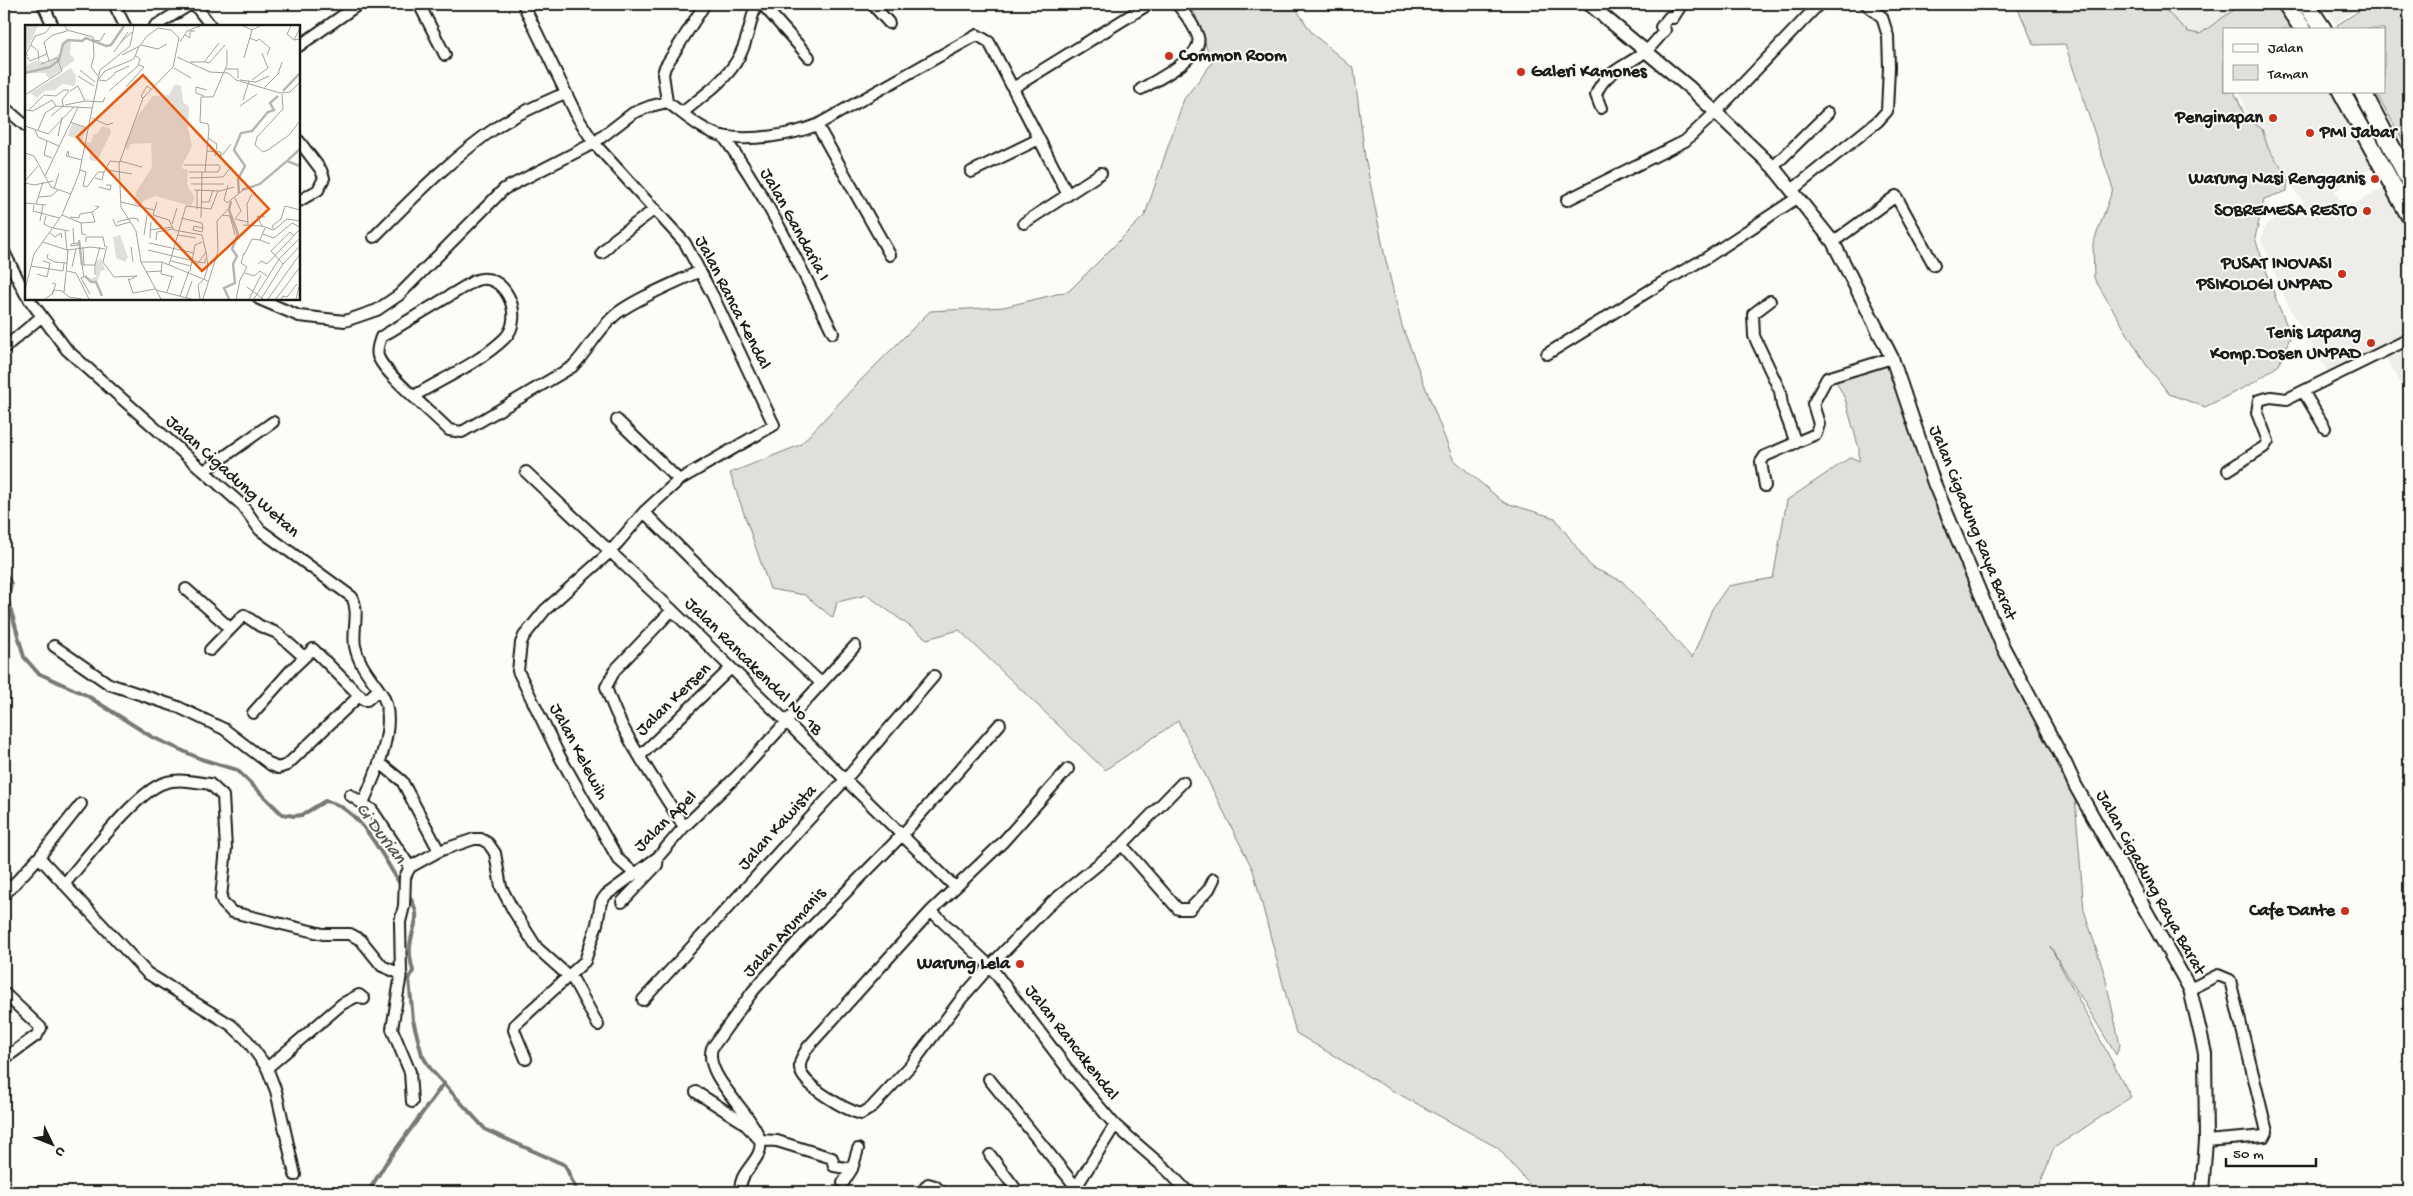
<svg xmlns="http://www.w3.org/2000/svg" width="2413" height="1196" viewBox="0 0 2413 1196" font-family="'Gochi Hand',sans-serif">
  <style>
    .built { fill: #eeede9 }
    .green { fill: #e0dfdb; stroke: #7e7e7c }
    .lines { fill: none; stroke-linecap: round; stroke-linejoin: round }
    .stream { stroke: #797876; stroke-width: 4 }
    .minor-casing { stroke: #1c1c1c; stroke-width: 14 }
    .tertiary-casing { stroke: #1c1c1c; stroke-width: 16 }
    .primary-casing { stroke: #1c1c1c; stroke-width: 20 }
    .minor { stroke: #fdfcf7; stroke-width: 10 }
    .tertiary { stroke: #fdfcf7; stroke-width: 12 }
    .primary { stroke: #fdfcf7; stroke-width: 16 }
    .poi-dot { fill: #c8321e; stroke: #fdfcf7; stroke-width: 2 }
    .labels { text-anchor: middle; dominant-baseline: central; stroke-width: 4; stroke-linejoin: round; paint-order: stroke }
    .poi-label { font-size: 18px; font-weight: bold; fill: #1c1c1c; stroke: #fdfcf7; text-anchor: end }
    .street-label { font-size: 18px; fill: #1c1c1c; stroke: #fdfcf7 }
    .water-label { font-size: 19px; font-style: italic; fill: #5a5a58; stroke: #fdfcf7 }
    .inset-river { fill: none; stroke: #b7b6b2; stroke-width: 2.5 }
    .inset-road { fill: none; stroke: #a3a29f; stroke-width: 1 }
    .view { fill: #e8590c; fill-opacity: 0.15; stroke: #e8590c; stroke-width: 2.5 }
    .inset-edge { fill: none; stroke: #1c1c1c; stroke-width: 2.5 }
  </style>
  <rect width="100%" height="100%" fill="#fdfcf7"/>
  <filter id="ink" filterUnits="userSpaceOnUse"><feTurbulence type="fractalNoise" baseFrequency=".02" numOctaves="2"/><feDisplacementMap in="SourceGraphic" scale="10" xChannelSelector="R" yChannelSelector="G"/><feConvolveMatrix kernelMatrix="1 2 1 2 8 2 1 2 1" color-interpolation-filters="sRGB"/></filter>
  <g filter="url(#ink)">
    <path class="built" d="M 2149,4 L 2249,4 L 2193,52 Z
      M 2321,4 L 2364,4 L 2336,23 Z
      M 2238,91 L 2334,91 L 2377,165 L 2335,190 L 2355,232 L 2345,209 L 2388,186 L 2409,224 L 2409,336 L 2331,377 L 2289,307 L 2261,240 L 2266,224 L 2304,203 L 2260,143 Z
      M 2409,345 L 2409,397 L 2386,358 Z"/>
    <path class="green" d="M 1188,4 L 1293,4 L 1312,33 L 1354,69 L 1365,157 L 1385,257 L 1402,326 L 1453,459 L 1503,502 L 1555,518 L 1591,567 L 1622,581 L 1692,658 L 1712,609 L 1728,586 L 1773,578 L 1787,500 L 1851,457 L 1859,461 L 1859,449 L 1845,399 L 1833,375 L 1892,358 L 1936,484 L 2074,786 L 2084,910 L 2105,976 L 2120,1045 L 2116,1055 L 2050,946 L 2131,1097 L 2054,1148 L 2037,1192 L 1536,1192 L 1498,1148 L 1386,1087 L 1296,1033 L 1253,870 L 1178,721 L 1105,770 L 959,630 L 927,639 L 867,595 L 837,602 L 833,618 L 805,595 L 770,589 L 730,473 L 800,445 L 856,385 L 930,311 L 1004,307 L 1069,291 L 1145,215 L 1184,99 L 1212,63 L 1195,14 Z
      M 2016,4 L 2159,4 L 2188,32 L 2200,34 L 2242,4 L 2278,4 L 2295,29 L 2224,29 L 2224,91 L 2234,91 L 2246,118 L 2262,129 L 2268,148 L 2288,178 L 2287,191 L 2264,199 L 2255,238 L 2277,302 L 2291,335 L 2279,365 L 2255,382 L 2205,407 L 2169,394 L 2145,363 L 2094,278 L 2093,244 L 2113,189 L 2065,44 L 2034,45 Z
      M 2370,4 L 2409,4 L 2409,151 L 2375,91 L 2384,91 L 2384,29 L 2339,29 L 2337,25 Z"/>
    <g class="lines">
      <path class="stream" d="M 4,571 L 11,584 L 8,600 L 24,657 L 38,673 L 86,695 L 152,737 L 201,759 L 237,770 L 282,814 L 294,816 L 302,815 L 325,801 C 360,806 384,859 402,887
        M 408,894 C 424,919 412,923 410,947 C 409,955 411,963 413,971 L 409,979 L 413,1020 L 422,1055 L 432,1071 L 486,1130 L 565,1165 L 577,1192
        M 368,1192 L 386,1163 L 444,1083"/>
      <defs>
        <path id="minor" d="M 43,4 L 53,26
          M 114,4 L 125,26
          M 194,4 L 211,26
          M 419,4 L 445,55
          M 523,4 L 578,118 L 594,143 L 685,243 L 713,296 L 774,425 L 679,480 L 644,512 L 610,552 L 545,610 L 524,636 L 521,643 L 518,671 L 560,757 L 618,859 L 635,874
          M 762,4 L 809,57
          M 872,4 L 889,23
          M 155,26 L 191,4
          M 299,46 L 359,4
          M 1013,88 L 1149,4
          M 1141,89 C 1155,81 1204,57 1198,37 C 1194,24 1185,14 1177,4
          M 667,102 L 663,74 L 665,67 L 705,4
          M 4,107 L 26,126
          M 1601,108 L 1596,95 C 1603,72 1629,65 1646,51 C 1653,45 1659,37 1665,30 L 1661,27 L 1669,17 L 1673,18 L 1682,4
          M 682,113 C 700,98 723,83 736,62 C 747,45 750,23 756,4
          M 817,125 L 890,255
          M 723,136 C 767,196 800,266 833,333
          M 299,141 L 321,170 L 324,178 L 318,190 L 299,201
          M 1773,167 L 1828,113
          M 971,172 L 1039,139
          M 1792,190 L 1878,121 L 1887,111 L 1889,67 L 1888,36 L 1882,17 L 1866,4
          M 1567,200 L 1685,141 L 1716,112 L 1819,4
          M 1024,223 L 1101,173
          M 374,237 C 413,198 453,156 500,125 C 520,112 543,103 565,93
          M 1833,242 L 1896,196 L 1934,265
          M 4,252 L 26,295
          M 602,253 L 615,239 L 655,209
          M 29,299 L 67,350 L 242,505 L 260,530 L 352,597 C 360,613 352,630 355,646 C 359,667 373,679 383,696 C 398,726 375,776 363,803
          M 259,299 L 299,316 L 345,321 L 377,310 L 399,295 L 504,189 L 594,143 L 633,113 L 651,106 L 667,102 C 684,114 702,131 722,136 C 749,142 792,135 817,125 L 977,35 L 989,42 L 1068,195
          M 1770,301 L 1753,314 L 1754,336 L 1780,391 L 1782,405 L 1796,443
          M 4,348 L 41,317
          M 1547,354 L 1665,281 L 1706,258 L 1797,198
          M 2303,391 L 2325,428
          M 414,396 C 444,378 479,363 505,338 C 526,317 504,268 474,281 L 381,337 C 379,343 376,349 378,356 C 383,373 434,414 449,430 L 462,432 L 572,367 C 588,351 597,331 614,316 C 630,301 679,281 700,271
          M 617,420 L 679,480
          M 2228,470 L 2264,447 L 2268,441 L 2257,413 L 2259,400 L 2271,397 L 2287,399 L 2409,339
          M 204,471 L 273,422
          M 526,472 L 672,610 L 955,887
          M 1765,486 L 1761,462 L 1765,456 L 1816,434 L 1819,424 L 1813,404 L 1827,378 L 1892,358
          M 644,512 L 731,599 L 820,682
          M 186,589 L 230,628
          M 672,610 L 615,670 L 606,687 C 621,735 658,784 684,827
          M 54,646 L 109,684 L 178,707 L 224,729 L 271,765 L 278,768 L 287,765 L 360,695
          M 210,650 L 244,615 L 260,626 L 277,633 L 304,657
          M 253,713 L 292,669 L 313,649 L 364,700 L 367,700 L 378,690
          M 640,756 L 730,669
          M 380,763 L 402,781 L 439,851
          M 1068,769 L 1002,843 L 931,911 L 808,1047 C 804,1054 799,1060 800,1068 C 801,1085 846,1110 861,1114 L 871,1108 L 912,1064 L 962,998 L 990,966 L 1052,902 L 1122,845 L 1183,782
          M 350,795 L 372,810 L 410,867
          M 1122,845 L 1178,909 L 1190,909 L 1209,889 L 1214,879
          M 39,857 L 147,973 L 231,1025 L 247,1040 L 267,1068 L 276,1091 L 295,1175
          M 65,883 C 86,859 137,791 164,783 C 178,778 196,782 210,784 L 223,796 L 226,848 L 221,898 L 223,903 L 232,912 L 323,934 L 350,934 L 361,940 L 382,966 L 401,974
          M 4,895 L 39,857 L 81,804
          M 622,902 L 657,865 L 658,857
          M 931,911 L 990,966 L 1073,1076 L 1115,1125 L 1167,1170 L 1188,1192
          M 2190,989 L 2218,975 L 2230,980 L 2267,1132 L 2265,1136 L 2206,1141
          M 4,993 L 41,1028 L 37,1035 L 4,1059
          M 643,1000 L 845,780 L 934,676
          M 526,1059 L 514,1030 L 515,1025 L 585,961 L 597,924 L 601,902 L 606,895 L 658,857 L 684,827 L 739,774 L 855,646
          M 267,1068 L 342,1004 L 359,995 L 364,999
          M 989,1079 L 1076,1187
          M 696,1092 L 743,1122 L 760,1140 L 777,1141 L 832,1158 L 834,1166 L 852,1169 L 843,1183
          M 412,1102 L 410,1072 L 392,1029 L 401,974 L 400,922 L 404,906 L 405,877 L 410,867 L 439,851 L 474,839 L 481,839 L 488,843 L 495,853 L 501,887 L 513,910 L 537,948 L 574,981 L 598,1025
          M 990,1155 L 1018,1192
          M 852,1169 L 858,1149
          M 741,1192 C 736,1172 765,1160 760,1140 C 752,1112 703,1076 712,1048 L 753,991 L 797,942 L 902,835 L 1000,724
          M 922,1192 L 928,1184 L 935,1186 L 941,1192
          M 1073,1192 L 1115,1125"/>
        <path id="tertiary" d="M 1589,4 L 1690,88 L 1773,167 L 1833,242 L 1892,358 L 1934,483 L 2002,645 L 2065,763 L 2075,785 L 2190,989 L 2205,1053 L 2206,1141 L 2202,1192"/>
        <path id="primary" d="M 2286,4 L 2303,29
          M 2306,4 L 2323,29
          M 2341,91 L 2409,215
          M 2362,91 L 2409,180"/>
      </defs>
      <use href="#minor" class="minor-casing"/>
      <use href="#tertiary" class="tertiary-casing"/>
      <use href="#primary" class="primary-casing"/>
      <use href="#minor" class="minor"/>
      <use href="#tertiary" class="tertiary"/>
      <use href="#primary" class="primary"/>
    </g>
  </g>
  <g class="poi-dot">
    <circle cx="1169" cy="56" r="5"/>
    <circle cx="1521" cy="72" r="5"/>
    <circle cx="2273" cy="118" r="5"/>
    <circle cx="2310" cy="133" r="5"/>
    <circle cx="2375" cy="179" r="5"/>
    <circle cx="2367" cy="211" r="5"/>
    <circle cx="2342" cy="274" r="5"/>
    <circle cx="2371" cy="343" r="5"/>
    <circle cx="2345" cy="911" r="5"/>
    <circle cx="1020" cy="964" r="5"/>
  </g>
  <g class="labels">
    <g class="poi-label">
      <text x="1179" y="56" text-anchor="start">Common Room</text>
      <text x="1531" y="72" text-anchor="start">Galeri Kamones</text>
      <text x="2263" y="118">Penginapan</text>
      <text x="2320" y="133" text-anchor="start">PMI Jabar</text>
      <text x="2365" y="179">Warung Nasi Rengganis</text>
      <text x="2357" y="211">SOBREMESA RESTO</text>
      <text x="2332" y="264">PUSAT INOVASI<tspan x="2332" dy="21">PSIKOLOGI UNPAD</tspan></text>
      <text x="2361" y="333">Tenis Lapang<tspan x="2361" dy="21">Komp.Dosen UNPAD</tspan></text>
      <text x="2335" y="911">Cafe Dante</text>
      <text x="1010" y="964">Warung Lela</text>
    </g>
    <g class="street-label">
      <text transform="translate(794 225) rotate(61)">Jalan Gandaria I</text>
      <text transform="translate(732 303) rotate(63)">Jalan Ranca Kendal</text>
      <text transform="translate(232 477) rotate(42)">Jalan Cigadung Wetan</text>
      <text transform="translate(1972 523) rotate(68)">Jalan Cigadung Raya Barat</text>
      <text transform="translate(753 667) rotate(45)">Jalan Rancakendal No 1B</text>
      <text transform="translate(674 700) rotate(-44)">Jalan Kersen</text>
      <text transform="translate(578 752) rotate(62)">Jalan Kelewih</text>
      <text transform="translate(666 822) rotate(-44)">Jalan Apel</text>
      <text transform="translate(778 828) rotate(-48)">Jalan Kawista</text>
      <text transform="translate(2150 883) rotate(61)">Jalan Cigadung Raya Barat</text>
      <text transform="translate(785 933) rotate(-48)">Jalan Arumanis</text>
      <text transform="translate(1071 1043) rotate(52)">Jalan Rancakendal</text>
    </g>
    <g class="water-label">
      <text transform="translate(380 834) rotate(53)">Ci Durian</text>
    </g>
  </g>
  <g transform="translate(25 25)">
    <rect width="275" height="275" fill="#fdfcf7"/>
    <path d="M 0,1 L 13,1 L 0,28 ZM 46,15 L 45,29 L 50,35 L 24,54 L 20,48 L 0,48 L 0,41 L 12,35 L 22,38 L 37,27 L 38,18 ZM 46,43 L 51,51 L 50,61 L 37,59 L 30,65 L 20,66 L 12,73 L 5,68 ZM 150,59 L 156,61 L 158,77 L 164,82 L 163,103 L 167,121 L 156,143 L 163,145 L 162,160 L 170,173 L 166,181 L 130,171 L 118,176 L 115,182 L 109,180 L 111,167 L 127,142 L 126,118 L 106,119 L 103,125 L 99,122 L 113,90 L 128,71 L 144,70 ZM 47,98 L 61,103 L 57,115 L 43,111 ZM 77,101 L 85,103 L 86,108 L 72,136 L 68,136 L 64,134 L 65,123 L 59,121 L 60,116 L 66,118 L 68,110 L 73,108 ZM 95,210 L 103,232 L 100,237 L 91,233 L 88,212 ZM 76,233 L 80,245 L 76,246 L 72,257 L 65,257 L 63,254 L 71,252 L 71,237 Z" fill="#e0dfdb"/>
    <path class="inset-river" d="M 0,48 L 25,42 L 34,35 L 38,19 L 43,15 L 57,16 L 61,13 L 81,21 L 86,20 L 99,1M 258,66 L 275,48M 263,135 L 275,124M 217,165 L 235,159 L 262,136 L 275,141M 214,168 L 213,154 L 220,141 L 209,125 L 216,108 L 227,106 L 243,87 L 249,85 L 245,78 L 253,71M 54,215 L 57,240M 60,251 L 66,257 L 71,257 L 77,271M 204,274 L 199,263 L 210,258 L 208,239 L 212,231 L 207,224 L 213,209 L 204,185 L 206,176"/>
    <path class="inset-road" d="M 40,1 L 42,5 L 68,12 L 69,31 L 66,42 L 73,51M 218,1 L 227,5 L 235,1M 266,1 L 262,9 L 269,15M 274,5 L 269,15 L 275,14M 160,10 L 165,13 L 165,6 L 170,6M 225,13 L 232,16 L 234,14 L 245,23 L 242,30M 69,15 L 75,16 L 80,8M 155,17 L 162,6 L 175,1M 95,18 L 107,7M 6,20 L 13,26 L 14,35M 116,20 L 133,24 L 142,19M 89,27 L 103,7M 97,30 L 115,21 L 121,12 L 133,3 L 146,5 L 154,13 L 148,42 L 118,73 L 94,139 L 96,182 L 111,206 L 116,237 L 136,274M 3,31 L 1,29 L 10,11 L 20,8 L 26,1M 2,32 L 5,36 L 22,29M 152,32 L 185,47 L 203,48 L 211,55 L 255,68 L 265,67 L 275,57M 219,33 L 227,5M 24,36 L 19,17 L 28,10 L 42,6M 165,37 L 179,37 L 194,18M 180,37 L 184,38 L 200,20M 149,43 L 166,53M 201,44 L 213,44 L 213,53M 55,45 L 70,57M 89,48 L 104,41M 53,51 L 69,61M 74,54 L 80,46 L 109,34 L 114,21M 74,55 L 81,56 L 90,49M 215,55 L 231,57 L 244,51M 227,55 L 243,43 L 237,28M 101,62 L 119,42 L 114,40M 240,62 L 253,49 L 257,37M 45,66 L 53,61 L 60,76M 84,66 L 113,41 L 115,34 L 111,31M 257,69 L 258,84 L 232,112 L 230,120 L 238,127 L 243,125 L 264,110 L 275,96M 0,70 L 37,46 L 32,33 L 16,39M 179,71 L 171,68 L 171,62 L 182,65M 118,73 L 116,71 L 122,61 L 126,64M 218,75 L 224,56M 38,80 L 37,75 L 44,66M 40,80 L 60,76 L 78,77 L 80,72M 215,81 L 232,69M 0,85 L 8,86 L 27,75 L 31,81M 3,86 L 19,70 L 31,71 L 39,65 L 44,65M 26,91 L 39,80M 67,93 L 82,100 L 88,98M 45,97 L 62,103M 0,101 L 23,109 L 49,82M 10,105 L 13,112 L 34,121M 13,105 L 20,88 L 31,81 L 67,83M 33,111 L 37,92M 183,113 L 192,119 L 190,131M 22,116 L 19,130 L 27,133M 182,126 L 196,127 L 195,133M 0,128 L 9,131 L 26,162 L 46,169M 44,131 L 43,126 L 41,131 L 57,135M 195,133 L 206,119M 95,136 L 117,142M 159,140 L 194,140 L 195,143 L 193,147 L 164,147M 55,145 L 61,147 L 58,161 L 62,162 L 73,147 L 79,147 L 85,136 L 95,137M 83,145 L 107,149M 180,147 L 184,103 L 183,99 L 175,97 L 176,72 L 188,72 L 202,40 L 202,25M 20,151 L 53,82M 70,153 L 77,155 L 79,147M 165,153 L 198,152 L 205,143M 0,156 L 13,141M 0,158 L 9,160 L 28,156M 166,159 L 199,159M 203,160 L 199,175 L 202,178 L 217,166M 74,162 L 85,165 L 86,160 L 81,160M 29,164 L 34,148M 169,165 L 195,166 L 209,162M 14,172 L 26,171 L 33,165M 210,173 L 216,186 L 210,194 L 223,197M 96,177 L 129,185M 132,177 L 128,190 L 144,195 L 149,205 L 177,210 L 181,227M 176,177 L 184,177 L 188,165M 0,178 L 21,180M 11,179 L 18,157M 9,180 L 8,186 L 34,193M 172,184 L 172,165M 37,190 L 56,198 L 70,197M 197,190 L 205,191 L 210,210M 21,191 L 19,199 L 27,203M 45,192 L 54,193 L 55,189 L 67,187M 156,193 L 177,198 L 178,204 L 177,207 L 168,205 L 169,201 L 178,203M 176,193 L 177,147M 88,194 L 91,201 L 105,197M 15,196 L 18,180M 70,197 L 67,187 L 74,182 L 70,181M 92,197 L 107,193 L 113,194 L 113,197M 56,198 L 57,209 L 61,210M 147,199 L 152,183M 218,200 L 237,201 L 248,205M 223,200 L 222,179 L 227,169M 237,201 L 232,191 L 240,192M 28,203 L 44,206M 48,203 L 49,219M 240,203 L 235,215 L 245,219M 125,205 L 148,202M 249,205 L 247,201 L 256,194 L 260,181 L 275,185M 249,205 L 262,194 L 275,196M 40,206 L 42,225M 25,208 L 30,212 L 36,208 L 37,213M 238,209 L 249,213 L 267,198 L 275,202M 119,210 L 122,190M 153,210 L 171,213M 125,213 L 126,197M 131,215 L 132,207 L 148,204M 18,217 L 42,225 L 66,222 L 80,224M 61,217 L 61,212 L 78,212 L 80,222M 53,218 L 53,220 L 46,221 L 46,219 ZM 124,218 L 169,228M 82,221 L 78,237 L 89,252 L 112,251 L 104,255M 58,222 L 59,240M 106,222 L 108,237M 123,225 L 173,237 L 180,238 L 180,233M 23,229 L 22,233 L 30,237 L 42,238 L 43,225M 219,230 L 227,214 L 235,215M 146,236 L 166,241M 116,237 L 137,237 L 178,254M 137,237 L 136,249 L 149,252M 233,239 L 236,236 L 242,239 L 275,204M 258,239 L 275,221M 70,240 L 75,222M 144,240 L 161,181 L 186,184 L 193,166M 6,241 L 38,246 L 39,238M 171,241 L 181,227 L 183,242 L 179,254M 47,242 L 51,224M 42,246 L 51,248 L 64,274M 165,246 L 170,220 L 177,217M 121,247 L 136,246M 220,248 L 229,251 L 235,246 L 242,251M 12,249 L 22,252 L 25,238 L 18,236M 103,253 L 108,268 L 130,264M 222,262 L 238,274M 0,265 L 9,229 L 37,190 L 54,149 L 75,45 L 105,21 L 109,1M 131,265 L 166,274M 39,267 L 42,238M 142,267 L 147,252M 65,269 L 56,253 L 59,252 L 57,240 L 70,240 L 70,250M 27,270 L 29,265 L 37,266 L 44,272 L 57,274M 155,271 L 164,246M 161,273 L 167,256M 20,274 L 27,269 L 31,259 L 27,258M 175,274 L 173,260 L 179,254 L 184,257M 178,274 L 193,226 L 192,196 L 203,184M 211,274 L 215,255 L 222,242 L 216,238 L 219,228M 224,274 L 236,250M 229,274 L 254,234 L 275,213M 236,274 L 258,239 L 246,226 L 265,207 L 269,211M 243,274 L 275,229M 251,274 L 275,242M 256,274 L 258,271 L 262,272 L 272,259M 271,274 L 275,258"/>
    <path class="view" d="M 118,50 L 244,184 L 177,246 L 52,112 Z"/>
    <rect width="275" height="275" class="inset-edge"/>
  </g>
  <rect width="2413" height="1196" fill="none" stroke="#fdfcf7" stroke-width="20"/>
  <rect x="10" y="10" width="2393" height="1176" fill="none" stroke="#1c1c1c" stroke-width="2" filter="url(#ink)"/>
  <rect x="2223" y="28" width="162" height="65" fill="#fdfcf7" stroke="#a3a29f"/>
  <rect x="2233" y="44" width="25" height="8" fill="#fdfcf7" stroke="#a3a29f"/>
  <text x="2268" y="52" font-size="15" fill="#1c1c1c">Jalan</text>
  <rect x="2233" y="65" width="25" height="15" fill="#e0dfdb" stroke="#a3a29f"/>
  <text x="2268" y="78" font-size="15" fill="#1c1c1c">Taman</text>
  <g transform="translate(52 1144) rotate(133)" stroke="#fdfcf7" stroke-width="4" paint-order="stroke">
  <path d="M0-4L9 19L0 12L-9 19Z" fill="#1c1c1c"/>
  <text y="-8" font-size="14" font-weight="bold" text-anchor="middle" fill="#1c1c1c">U</text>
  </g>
  <path d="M2226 1158v8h90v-8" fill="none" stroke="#1c1c1c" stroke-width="2.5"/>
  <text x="2233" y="1158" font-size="15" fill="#1c1c1c" stroke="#fdfcf7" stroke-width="4" paint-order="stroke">50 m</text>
</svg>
